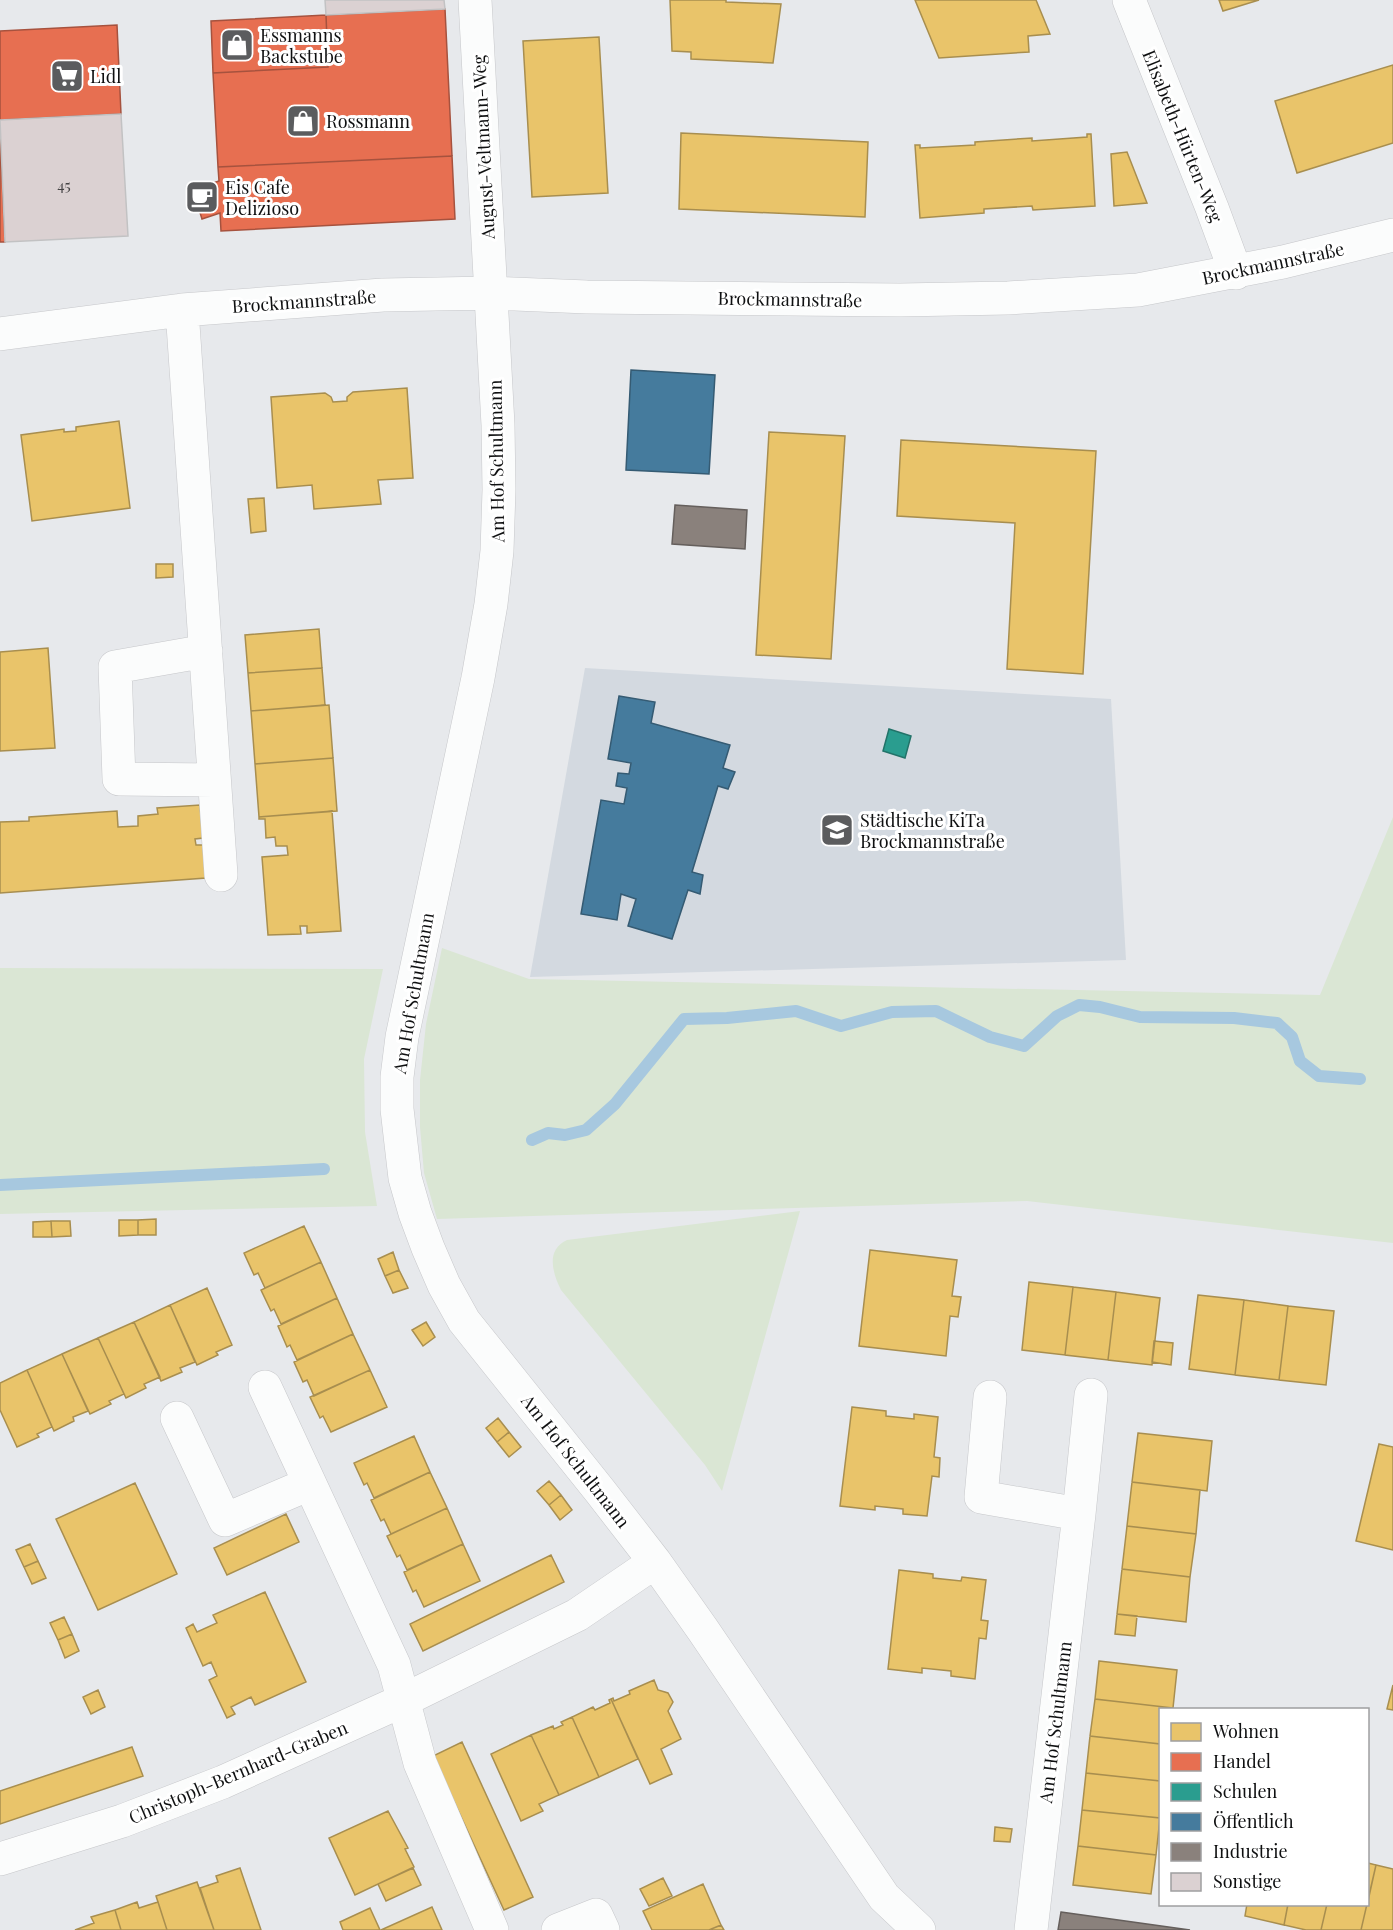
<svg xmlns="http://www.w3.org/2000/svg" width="1393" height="1930" viewBox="0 0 1393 1930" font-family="'Playfair Display',serif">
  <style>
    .built { fill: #d3d9e0 }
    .green { fill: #dae6d4 }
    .homes { fill: #e9c46a; stroke: #a88e4f; stroke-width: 1.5 }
    .shops { fill: #e76f51; stroke: #a6523e; stroke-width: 1.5 }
    .schools { fill: #2a9d8f; stroke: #227369; stroke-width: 1.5 }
    .public { fill: #457b9d; stroke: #355b73; stroke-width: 1.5 }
    .industry { fill: #8a817c; stroke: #655f5c; stroke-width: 1.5 }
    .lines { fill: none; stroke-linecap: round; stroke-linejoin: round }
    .stream { stroke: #a7c8df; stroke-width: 12 }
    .building { fill: #dbd1d2; stroke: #c2c2c3; stroke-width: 1.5 }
    .minor-casing { stroke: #c6c7ca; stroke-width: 34 }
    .minor { stroke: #fbfcfc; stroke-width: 33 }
    .labels { text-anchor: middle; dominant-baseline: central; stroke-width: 6; stroke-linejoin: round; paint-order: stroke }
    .number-label { font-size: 15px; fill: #454344 }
    .poi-label { font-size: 18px; fill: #0f1011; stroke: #fff; text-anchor: start }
    .street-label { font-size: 18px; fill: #0f1011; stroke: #fff }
  </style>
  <rect width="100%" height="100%" fill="#e7e9ec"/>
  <path class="built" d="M 585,668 L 1111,699 L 1126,960 L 530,977 Z"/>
  <path class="green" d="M 1393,817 L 1393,1243 L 1027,1201 L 437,1219 L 424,1173 L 420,1127 L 420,1080 L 426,1024 L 442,948 L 529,979 L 1320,995 Z
    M 0,968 L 383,969 L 364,1059 L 365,1132 L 377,1206 L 0,1214 Z
    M 800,1211 L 722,1491 L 705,1465 L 561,1290 C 553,1274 545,1250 567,1240 Z"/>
  <path class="homes" d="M 670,0 L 726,0 L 726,2 L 781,4 L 773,63 L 691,59 L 691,52 L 672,51 Z
    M 915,0 L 1036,0 L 1050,34 L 1028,36 L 1029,52 L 939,58 Z
    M 1219,0 L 1259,0 L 1223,11 Z
    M 599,37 L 608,193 L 532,197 L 523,41 Z
    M 1393,65 L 1393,143 L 1297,173 L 1275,101 Z
    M 681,133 L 868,142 L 865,217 L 679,209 Z
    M 1087,134 L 1091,134 L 1095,206 L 1033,210 L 1032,206 L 984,209 L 984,213 L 920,218 L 915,145 L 920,145 L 920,148 L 975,145 L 975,142 L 1032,138 L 1032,141 L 1087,137 Z
    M 1127,152 L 1147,203 L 1114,206 L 1111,154 Z
    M 407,388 L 413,478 L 378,480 L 381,504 L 314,509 L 312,485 L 277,488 L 271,397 L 325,393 L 331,397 L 333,402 L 347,401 L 347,397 L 353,392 Z
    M 119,421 L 130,508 L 32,521 L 21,435 L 64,429 L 64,432 L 76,431 L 76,427 Z
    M 769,432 L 845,436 L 831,659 L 756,655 Z
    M 901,440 L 1096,451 L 1083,674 L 1007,669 L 1015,523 L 897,516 Z
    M 264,498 L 266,531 L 251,533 L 248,499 Z
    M 156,564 L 173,564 L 173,577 L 156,578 Z
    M 319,629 L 322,668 L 248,673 L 245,635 Z
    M 48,648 L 55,748 L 0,751 L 0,652 Z
    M 322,668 L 325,705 L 251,711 L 248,673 Z
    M 329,705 L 333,758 L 255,764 L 251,711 Z
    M 333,758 L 337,811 L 259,817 L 255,764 Z
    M 200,805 L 203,838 L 195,839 L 196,845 L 203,845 L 206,878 L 0,893 L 0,822 L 29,821 L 29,817 L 117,811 L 118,827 L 138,826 L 138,816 L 158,814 L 157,808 Z
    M 332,811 L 341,931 L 307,933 L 307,926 L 300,926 L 301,934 L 268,935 L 262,857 L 288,855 L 287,846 L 276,846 L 275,837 L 266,838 L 265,819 L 259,819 L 259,817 Z
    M 156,1219 L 156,1235 L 138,1235 L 138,1220 Z
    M 119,1220 L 138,1220 L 138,1235 L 119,1236 Z
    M 51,1221 L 70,1221 L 71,1236 L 52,1237 Z
    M 51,1221 L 52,1237 L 33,1237 L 33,1222 Z
    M 304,1226 L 321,1262 L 265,1288 L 258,1273 L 254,1275 L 244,1253 Z
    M 870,1250 L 957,1260 L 952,1296 L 961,1297 L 958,1317 L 950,1316 L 946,1356 L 859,1346 Z
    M 393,1252 L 399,1270 L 385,1276 L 378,1259 Z
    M 321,1262 L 337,1298 L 281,1324 L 274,1309 L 271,1311 L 261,1290 Z
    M 399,1270 L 408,1288 L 393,1293 L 385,1276 Z
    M 1029,1282 L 1073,1287 L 1065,1355 L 1022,1350 Z
    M 1073,1287 L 1116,1292 L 1108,1360 L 1065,1355 Z
    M 207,1288 L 232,1345 L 216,1352 L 218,1355 L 197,1365 L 170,1305 Z
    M 1116,1292 L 1160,1298 L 1152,1365 L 1108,1360 Z
    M 1198,1295 L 1244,1300 L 1235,1375 L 1189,1369 Z
    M 337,1298 L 353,1334 L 297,1360 L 290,1345 L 287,1347 L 278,1326 Z
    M 1244,1300 L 1288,1306 L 1279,1380 L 1235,1375 Z
    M 170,1305 L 195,1362 L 180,1368 L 182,1372 L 161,1381 L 134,1322 Z
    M 1288,1306 L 1334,1311 L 1326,1385 L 1279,1380 Z
    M 134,1322 L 160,1377 L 144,1384 L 146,1388 L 126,1398 L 98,1338 Z
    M 426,1322 L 435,1337 L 423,1346 L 412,1330 Z
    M 353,1334 L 370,1370 L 314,1396 L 307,1380 L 303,1382 L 294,1362 Z
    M 98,1338 L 124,1394 L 109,1401 L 111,1404 L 90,1414 L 62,1354 Z
    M 1154,1341 L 1173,1343 L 1171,1365 L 1152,1362 Z
    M 62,1354 L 88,1411 L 73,1417 L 74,1421 L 54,1431 L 27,1370 Z
    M 27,1370 L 52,1427 L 37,1434 L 39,1437 L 17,1447 L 0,1410 L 0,1383 Z
    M 370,1370 L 387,1407 L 331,1432 L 323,1416 L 320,1418 L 310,1397 Z
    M 852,1407 L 886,1411 L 886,1416 L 914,1419 L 914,1414 L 938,1417 L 934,1457 L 940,1458 L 939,1477 L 932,1476 L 927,1516 L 903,1514 L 903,1509 L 875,1506 L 875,1510 L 840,1506 Z
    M 498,1418 L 509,1432 L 497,1442 L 486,1428 Z
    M 509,1432 L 521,1447 L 509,1457 L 497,1442 Z
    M 1138,1433 L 1212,1441 L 1207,1491 L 1132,1482 Z
    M 414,1436 L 430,1472 L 374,1498 L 367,1483 L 364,1485 L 354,1463 Z
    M 1379,1444 L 1393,1447 L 1393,1550 L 1356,1541 Z
    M 430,1472 L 447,1508 L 391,1534 L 384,1519 L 381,1521 L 371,1500 Z
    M 549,1481 L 561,1495 L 549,1505 L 537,1491 Z
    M 1132,1482 L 1200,1490 L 1196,1534 L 1127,1526 Z
    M 135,1483 L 177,1574 L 98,1610 L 56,1519 Z
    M 561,1495 L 572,1510 L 560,1520 L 549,1505 Z
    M 447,1508 L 463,1544 L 407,1570 L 400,1555 L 397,1557 L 387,1536 Z
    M 286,1514 L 299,1542 L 227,1575 L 214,1548 Z
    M 1127,1526 L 1196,1534 L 1190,1577 L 1122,1569 Z
    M 30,1544 L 38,1561 L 24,1567 L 16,1550 Z
    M 463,1544 L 480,1581 L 424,1607 L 416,1590 L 413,1592 L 404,1572 Z
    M 551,1555 L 564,1582 L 423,1651 L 410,1624 Z
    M 38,1561 L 46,1578 L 32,1584 L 24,1567 Z
    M 1122,1569 L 1190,1577 L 1186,1622 L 1117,1614 Z
    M 899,1570 L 933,1574 L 933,1578 L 961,1581 L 962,1577 L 986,1580 L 981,1620 L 988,1621 L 986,1639 L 979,1638 L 975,1679 L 951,1676 L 951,1671 L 922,1668 L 922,1673 L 888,1669 Z
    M 265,1592 L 306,1682 L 255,1705 L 251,1697 L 231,1707 L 235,1714 L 227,1718 L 209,1680 L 217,1676 L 211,1662 L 203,1666 L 186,1628 L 193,1624 L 197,1632 L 217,1623 L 213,1615 Z
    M 1117,1614 L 1137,1616 L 1135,1636 L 1115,1634 Z
    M 64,1617 L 72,1634 L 58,1640 L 50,1623 Z
    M 72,1634 L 79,1651 L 65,1658 L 58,1640 Z
    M 1099,1661 L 1177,1670 L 1173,1708 L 1095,1699 Z
    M 654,1680 L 658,1690 L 668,1693 L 673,1702 L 668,1711 L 681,1739 L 661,1749 L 672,1774 L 650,1784 L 611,1699 L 613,1698 L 614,1701 L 630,1694 L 629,1691 Z
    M 1393,1685 L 1393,1710 L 1387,1709 Z
    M 98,1690 L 105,1707 L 91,1714 L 83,1697 Z
    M 611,1699 L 638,1759 L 599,1777 L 572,1717 L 593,1707 L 595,1710 L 610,1703 L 609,1700 Z
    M 1095,1699 L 1173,1708 L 1160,1710 L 1160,1744 L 1090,1736 Z
    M 572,1717 L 599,1777 L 559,1795 L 531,1735 L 553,1726 L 554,1729 L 563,1725 L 561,1722 Z
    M 531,1735 L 559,1795 L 539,1804 L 543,1811 L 521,1821 L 491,1754 Z
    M 1090,1736 L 1160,1744 L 1160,1781 L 1086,1773 Z
    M 462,1742 L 533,1897 L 504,1910 L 433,1756 Z
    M 132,1747 L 143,1776 L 0,1824 L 0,1791 Z
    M 1086,1773 L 1160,1781 L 1160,1818 L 1082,1810 Z
    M 1082,1810 L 1160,1818 L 1156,1855 L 1078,1846 Z
    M 388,1811 L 408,1848 L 405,1849 L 414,1867 L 355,1895 L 329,1838 Z
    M 995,1827 L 1012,1829 L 1010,1842 L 994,1841 Z
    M 1078,1846 L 1156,1855 L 1151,1894 L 1073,1885 Z
    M 1368,1863 L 1376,1865 L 1368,1901 Z
    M 1376,1865 L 1393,1869 L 1393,1930 L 1361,1930 Z
    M 240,1868 L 261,1930 L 214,1930 L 200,1888 L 218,1882 L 216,1876 Z
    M 413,1868 L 421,1885 L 386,1901 L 378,1884 Z
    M 663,1878 L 672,1896 L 649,1906 L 640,1889 Z
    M 197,1882 L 214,1930 L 167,1930 L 156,1896 Z
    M 703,1884 L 721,1925 L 709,1930 L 652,1930 L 643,1911 Z
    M 137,1902 L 139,1908 L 158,1902 L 167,1930 L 121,1930 L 115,1910 Z
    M 1247,1904 L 1288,1904 L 1284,1925 L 1245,1916 Z
    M 1288,1904 L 1327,1904 L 1321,1930 L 1306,1930 L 1284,1925 Z
    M 1327,1904 L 1367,1904 L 1361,1930 L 1321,1930 Z
    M 432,1907 L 442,1930 L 381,1930 Z
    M 370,1908 L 380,1930 L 343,1930 L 340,1922 Z
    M 115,1910 L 121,1930 L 75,1930 L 94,1923 L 91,1917 Z
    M 721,1925 L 724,1930 L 709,1930 Z"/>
  <path class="shops" d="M 445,9 L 452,156 L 218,167 L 213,73 L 328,67 L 326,15 Z
    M 326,15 L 328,67 L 213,73 L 211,21 Z
    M 117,25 L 121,114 L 0,120 L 0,31 Z
    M 0,134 L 5,242 L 0,242 Z
    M 452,156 L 455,219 L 221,231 L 220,213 L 202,219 L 193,190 L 219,181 L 218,167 Z"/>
  <path class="schools" d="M 889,729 L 911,736 L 905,758 L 883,751 Z"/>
  <path class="public" d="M 631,370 L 715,375 L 709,474 L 626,470 Z
    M 619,696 L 655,702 L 651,723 L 730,745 L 723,768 L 735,772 L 728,789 L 718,786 L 692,872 L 703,875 L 700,894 L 688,890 L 672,939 L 628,926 L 636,899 L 621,894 L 617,920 L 581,914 L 601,800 L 624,804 L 627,788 L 616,786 L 618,773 L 629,774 L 631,763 L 608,759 Z"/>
  <path class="industry" d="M 675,505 L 747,510 L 745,549 L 672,544 Z
    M 1061,1912 L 1190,1930 L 1058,1930 Z"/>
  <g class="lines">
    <path class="stream" d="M 532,1140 L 548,1133 L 565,1135 L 586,1130 L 615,1104 L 684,1019 L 727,1018 L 796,1011 L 841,1026 L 892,1012 L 936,1011 L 990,1037 L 1024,1046 L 1057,1016 L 1079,1005 L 1100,1007 L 1140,1017 L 1234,1018 L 1277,1023 L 1292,1037 L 1300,1061 L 1319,1076 L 1360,1079
      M 0,1185 L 324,1169"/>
  </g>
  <path class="building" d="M 325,0 L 444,0 L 445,9 L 326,15 Z
    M 121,114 L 128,236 L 5,242 L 0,120 Z"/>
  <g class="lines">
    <defs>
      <path id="minor" d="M 475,0 L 498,425 L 499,490 L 497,551 L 491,604 L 478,678 L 402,1037 L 397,1077 L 397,1109 L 405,1178 L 415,1213 L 428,1248 L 444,1285 L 464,1321 L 600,1491 L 655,1562 L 703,1630 L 884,1897 L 919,1930
        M 1129,0 L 1212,208 L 1236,273
        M 182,310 L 221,875
        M 0,334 L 182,310 L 383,295 L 490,293 L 587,297 L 900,300 L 1008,298 L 1138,290 L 1283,262 L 1393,235
        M 206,651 L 115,667 L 119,779 L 214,780
        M 265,1387 L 394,1665 L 420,1763 L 492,1930
        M 990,1397 L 981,1497 L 1079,1514 L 1091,1395
        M 177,1418 L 225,1520 L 309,1484
        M 0,1859 L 122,1821 L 223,1782 L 404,1700 L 577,1615 L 655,1562
        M 558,1930 L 596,1915 L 603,1930
        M 1031,1930 L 1079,1514"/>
    </defs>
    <use href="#minor" class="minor-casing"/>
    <use href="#minor" class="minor"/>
  </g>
  <defs>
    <symbol id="shop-square" viewBox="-11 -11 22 22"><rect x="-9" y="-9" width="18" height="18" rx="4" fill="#5b5c5e" stroke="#fff"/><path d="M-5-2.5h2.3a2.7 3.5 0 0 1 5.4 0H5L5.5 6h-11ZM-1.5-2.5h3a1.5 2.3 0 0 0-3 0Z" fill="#fff"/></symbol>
    <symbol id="supermarket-square" viewBox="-11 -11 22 22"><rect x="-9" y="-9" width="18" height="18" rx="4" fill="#5b5c5e" stroke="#fff"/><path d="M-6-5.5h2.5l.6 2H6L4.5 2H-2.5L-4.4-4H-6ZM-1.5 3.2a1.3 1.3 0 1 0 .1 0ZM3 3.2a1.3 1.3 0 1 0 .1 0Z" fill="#fff"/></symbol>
    <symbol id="cafe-square" viewBox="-11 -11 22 22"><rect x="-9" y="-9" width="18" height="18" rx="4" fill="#5b5c5e" stroke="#fff"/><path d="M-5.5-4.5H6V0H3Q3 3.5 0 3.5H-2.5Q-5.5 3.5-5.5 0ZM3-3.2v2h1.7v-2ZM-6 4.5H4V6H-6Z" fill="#fff"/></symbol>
    <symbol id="school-square" viewBox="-11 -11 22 22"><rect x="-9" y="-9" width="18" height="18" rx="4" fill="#5b5c5e" stroke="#fff"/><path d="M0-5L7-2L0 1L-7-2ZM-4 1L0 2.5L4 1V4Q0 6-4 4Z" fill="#fff"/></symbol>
  </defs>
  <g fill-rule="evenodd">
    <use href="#shop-square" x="218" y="26" width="38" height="38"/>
    <use href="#supermarket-square" x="48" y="57" width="38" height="38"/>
    <use href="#shop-square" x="284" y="102" width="38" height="38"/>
    <use href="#cafe-square" x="183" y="178" width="38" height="38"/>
    <use href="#school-square" x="818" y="811" width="38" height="38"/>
  </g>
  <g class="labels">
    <g class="number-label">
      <text x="64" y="185">45</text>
    </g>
    <g class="poi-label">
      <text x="260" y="35">Essmanns<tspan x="260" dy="21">Backstube</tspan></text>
      <text x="90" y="76">Lidl</text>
      <text x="326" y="121">Rossmann</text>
      <text x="225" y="187">Eis Cafe<tspan x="225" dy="21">Delizioso</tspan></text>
      <text x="860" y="820">Städtische KiTa<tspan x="860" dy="21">Brockmannstraße</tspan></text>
    </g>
    <g class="street-label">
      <text transform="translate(1183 136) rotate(68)">Elisabeth-Hürten-Weg</text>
      <text transform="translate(483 147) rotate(-93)">August-Veltmann-Weg</text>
      <text transform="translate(1273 263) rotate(-12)">Brockmannstraße</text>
      <text transform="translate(790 299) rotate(1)">Brockmannstraße</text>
      <text transform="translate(304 301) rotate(-4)">Brockmannstraße</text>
      <text transform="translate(496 461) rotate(-91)">Am Hof Schultmann</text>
      <text transform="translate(413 993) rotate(-80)">Am Hof Schultmann</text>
      <text transform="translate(576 1461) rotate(52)">Am Hof Schultmann</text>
      <text transform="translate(1055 1722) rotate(-83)">Am Hof Schultmann</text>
      <text transform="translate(238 1772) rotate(-23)">Christoph-Bernhard-Graben</text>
    </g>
  </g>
  <rect x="1159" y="1708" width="210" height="198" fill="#ffffff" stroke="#9f9fa0" stroke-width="1.5"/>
  <rect x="1171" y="1723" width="30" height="18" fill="#e9c46a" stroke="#9f9fa0" stroke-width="1.5"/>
  <text x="1213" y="1738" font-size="18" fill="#0f1011">Wohnen</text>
  <rect x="1171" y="1753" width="30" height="18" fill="#e76f51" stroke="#9f9fa0" stroke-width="1.5"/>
  <text x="1213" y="1768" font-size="18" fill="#0f1011">Handel</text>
  <rect x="1171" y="1783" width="30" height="18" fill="#2a9d8f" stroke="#9f9fa0" stroke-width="1.5"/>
  <text x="1213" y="1798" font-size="18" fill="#0f1011">Schulen</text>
  <rect x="1171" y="1813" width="30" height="18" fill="#457b9d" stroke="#9f9fa0" stroke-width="1.5"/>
  <text x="1213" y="1828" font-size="18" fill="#0f1011">Öffentlich</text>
  <rect x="1171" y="1843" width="30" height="18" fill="#8a817c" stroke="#9f9fa0" stroke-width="1.5"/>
  <text x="1213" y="1858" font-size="18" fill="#0f1011">Industrie</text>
  <rect x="1171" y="1873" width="30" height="18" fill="#dbd1d2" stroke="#9f9fa0" stroke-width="1.5"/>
  <text x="1213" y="1888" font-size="18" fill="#0f1011">Sonstige</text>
</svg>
